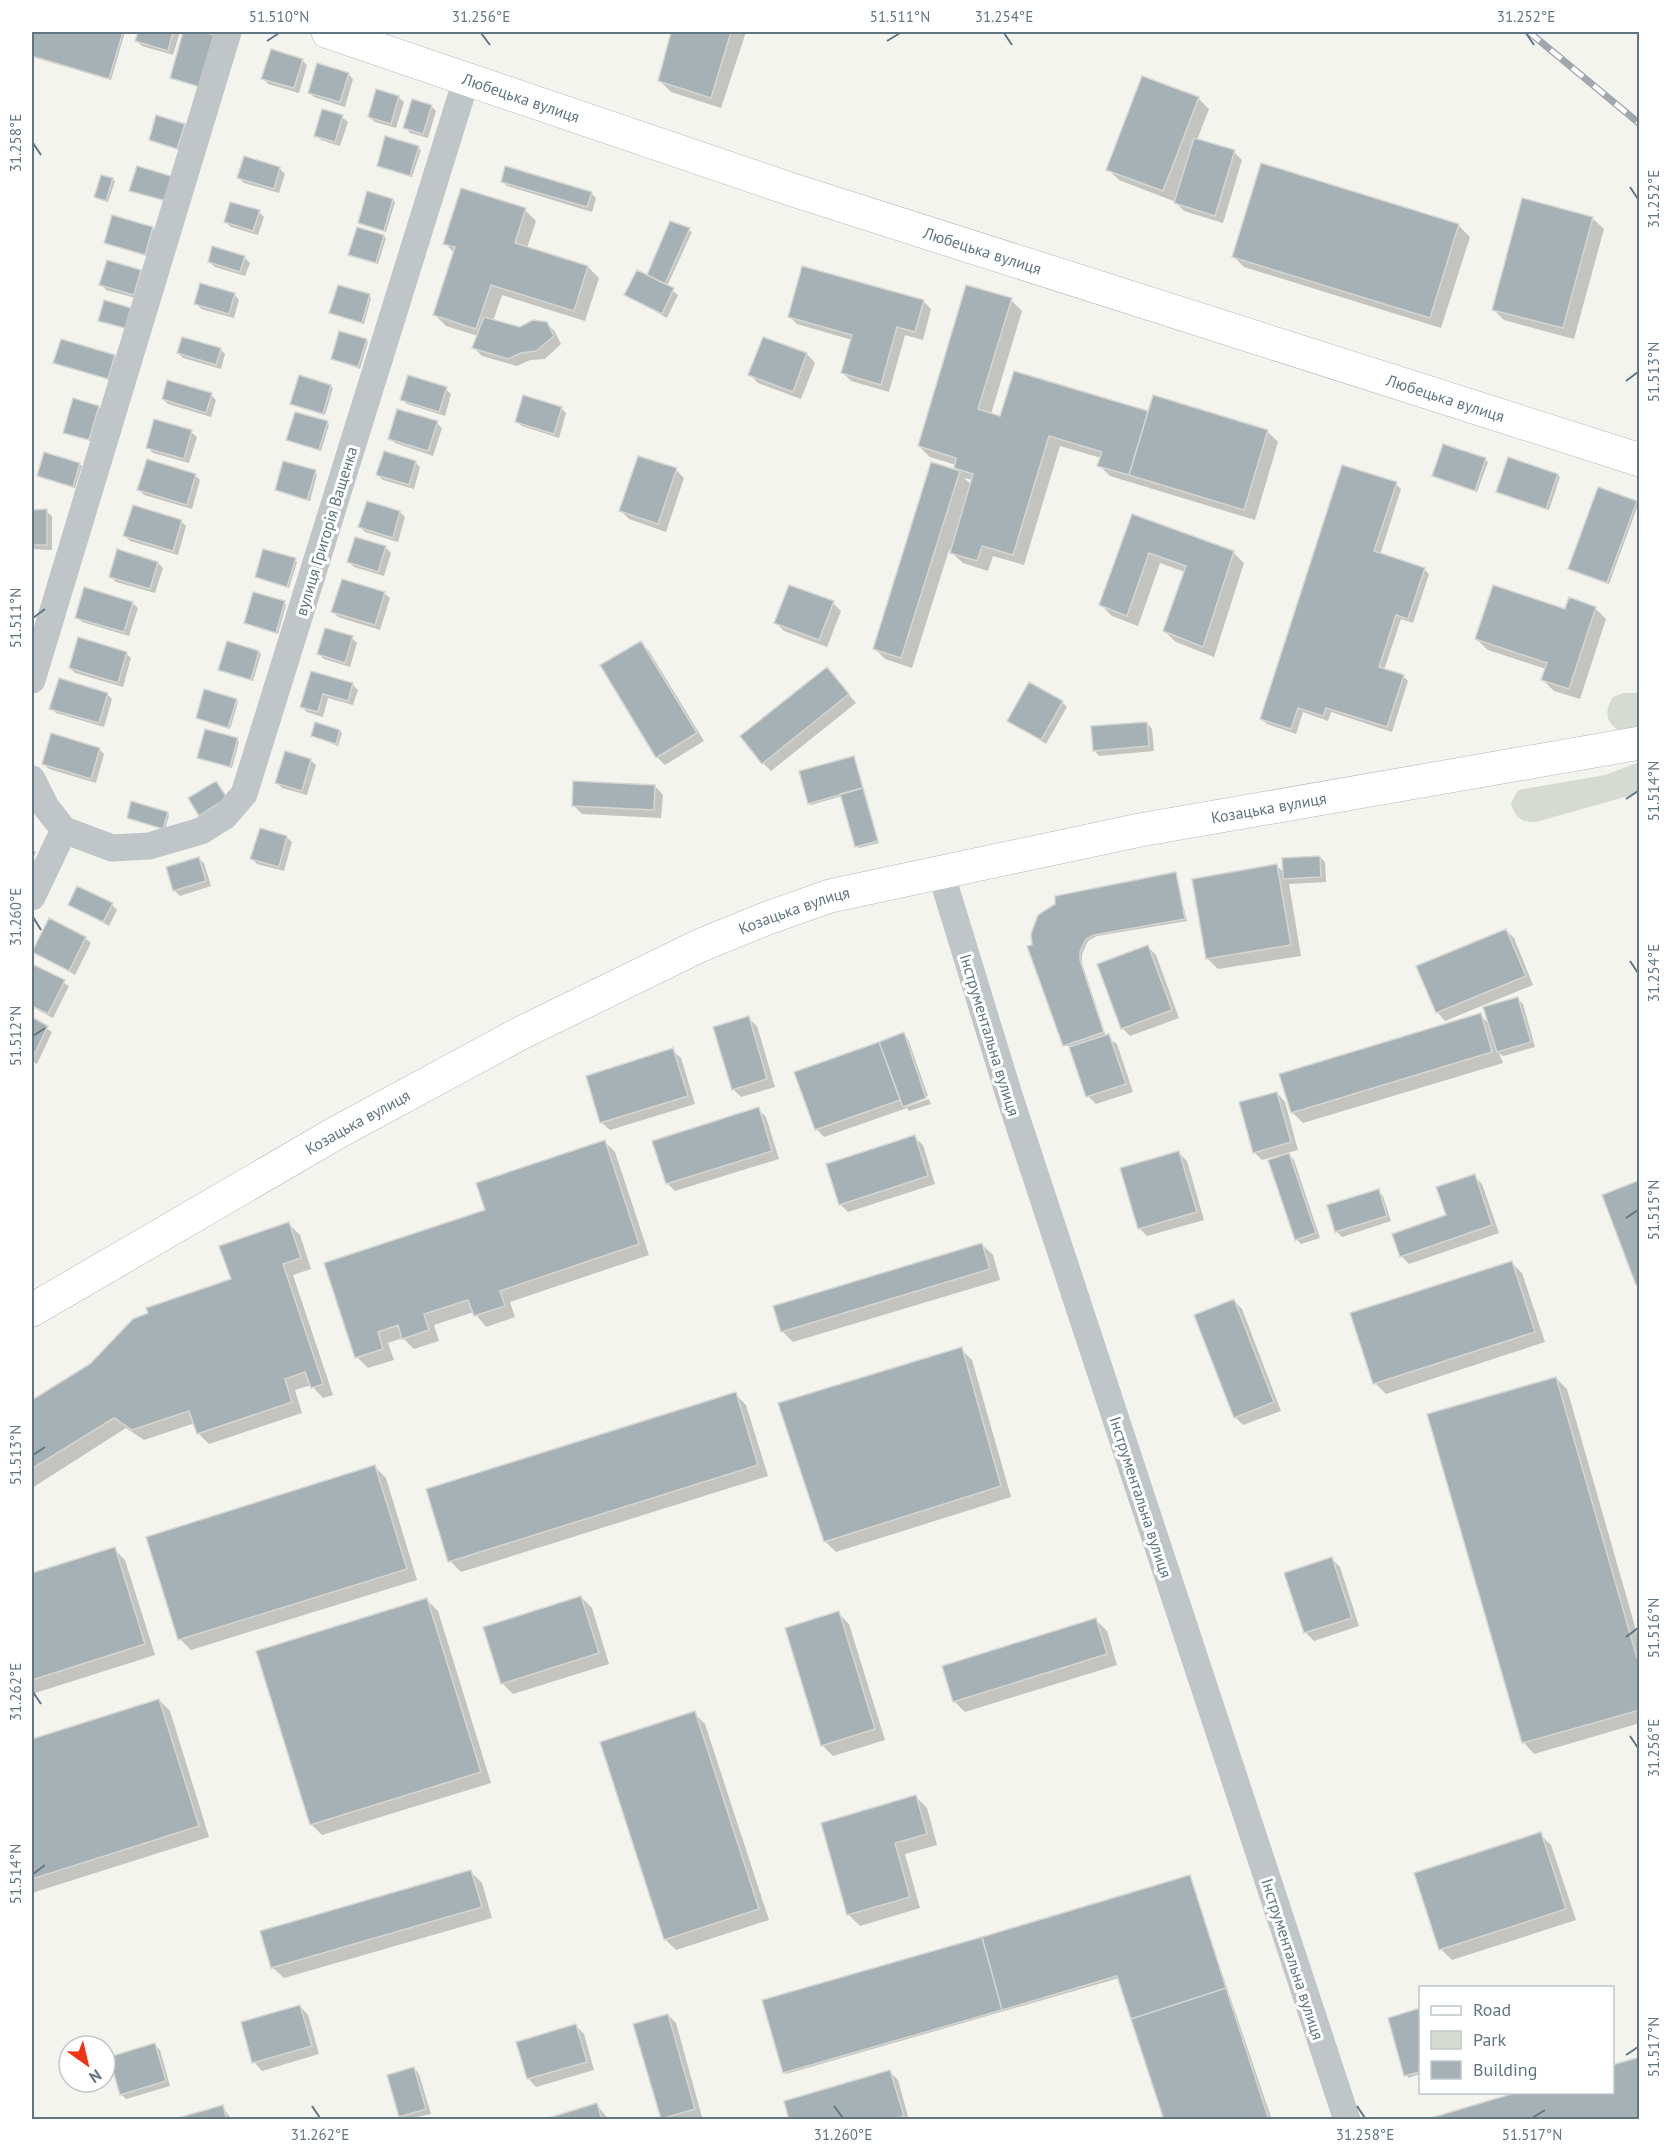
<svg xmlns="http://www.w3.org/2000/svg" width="1671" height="2151" viewBox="0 0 1671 2151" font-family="'PT Sans',sans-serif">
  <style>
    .green { fill: #d5dbd0 }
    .shadow { fill: #0003; fill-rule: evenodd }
    .building { fill: #a6b1b5; stroke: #d5d5d2; stroke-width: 1.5 }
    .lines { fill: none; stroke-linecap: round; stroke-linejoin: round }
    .major-casing { stroke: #b3b8bb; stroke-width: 34 }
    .minor { stroke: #c0c5c8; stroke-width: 27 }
    .major { stroke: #fff; stroke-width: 33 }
    .rail-casing { stroke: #a0a8ad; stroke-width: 7 }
    .rail { stroke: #fff; stroke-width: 4.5; stroke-dasharray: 14; stroke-linecap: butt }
    .ticks { fill: none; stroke: #607683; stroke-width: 2 }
    .labels { text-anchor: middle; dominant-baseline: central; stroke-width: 6; stroke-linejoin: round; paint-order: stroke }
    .street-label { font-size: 16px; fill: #607683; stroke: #fff }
    .neatline { fill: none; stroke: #607683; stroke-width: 2 }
    .ticks-label { font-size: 15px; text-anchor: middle; fill: #607683 }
  </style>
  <rect width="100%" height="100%" fill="#f4f4ef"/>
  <path class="green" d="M 1623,693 L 1639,693 L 1639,729 L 1621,732 C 1605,722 1604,712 1613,697 Z
    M 1639,762 L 1639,793 L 1536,822 C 1521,823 1515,817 1511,803 L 1518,790 L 1605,775 Z"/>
  <path class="shadow" d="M 32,32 L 125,32 L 111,80 L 32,57 Z
    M 139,32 L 180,32 L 173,55 L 142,46 L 137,41 Z
    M 185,32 L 214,36 L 202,88 L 171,78 Z
    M 672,32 L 746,32 L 721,108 L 671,92 L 660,81 Z
    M 302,60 L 307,65 L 299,93 L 268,84 L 263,78 Z
    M 348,74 L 353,79 L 345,107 L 314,97 L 309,92 Z
    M 398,97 L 404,102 L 396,128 L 375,122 L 369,117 Z
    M 1198,98 L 1209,109 L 1197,140 L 1234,152 L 1242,160 L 1223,223 L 1184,211 L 1176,202 L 1119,180 L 1108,169 Z
    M 431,106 L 436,111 L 428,138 L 410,133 L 405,127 Z
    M 342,117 L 348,122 L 340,146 L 321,140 L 316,135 Z
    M 184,125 L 186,127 L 179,150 L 150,140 Z
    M 418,148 L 421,150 L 412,177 L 378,165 Z
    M 1262,165 L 1459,226 L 1470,237 L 1441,328 L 1244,267 L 1233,256 Z
    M 279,168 L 285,174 L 279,193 L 244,183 L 239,178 Z
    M 113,179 L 115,181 L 108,202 L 98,199 L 96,197 Z
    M 502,181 L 591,193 L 596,198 L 592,212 L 507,186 Z
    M 393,200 L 395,202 L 386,232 L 359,222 Z
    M 525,210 L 536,221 L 527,248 L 588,267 L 599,278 L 585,321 L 502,295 L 493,321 L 520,329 L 547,323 L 555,332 L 561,344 L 545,359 L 530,360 L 517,366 L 482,356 L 474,348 L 478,336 L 446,326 L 435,315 L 454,253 L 445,243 Z
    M 259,212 L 264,217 L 258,235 L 231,227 L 225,222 Z
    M 1592,218 L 1604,229 L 1574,339 L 1504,320 L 1493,309 Z
    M 671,223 L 692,232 L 667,286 L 678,295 L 667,318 L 626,295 L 653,280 Z
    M 153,229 L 155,231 L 147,256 L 106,243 Z
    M 383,236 L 386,238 L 378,264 L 350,255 Z
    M 244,257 L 250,263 L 245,276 L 215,267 L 209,262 Z
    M 140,272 L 145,277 L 139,299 L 106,290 L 101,284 Z
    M 234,294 L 239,300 L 234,318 L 201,309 L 196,303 Z
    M 369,295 L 371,298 L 364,324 L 331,313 Z
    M 1011,300 L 1022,311 L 991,414 L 1001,417 L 1015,372 L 1149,412 L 1267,431 L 1278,442 L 1255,520 L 1110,476 L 1099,465 L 1101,458 L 1060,446 L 1024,565 L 993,556 L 988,571 L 963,563 L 949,550 L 912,668 L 885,659 L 874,648 L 932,464 L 961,473 L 956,465 L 930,457 L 919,446 ZM 964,478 L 973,480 L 972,485 Z
    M 923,301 L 931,309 L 923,340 L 905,335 L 889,392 L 851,381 L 843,373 L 852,340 L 797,324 L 789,316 Z
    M 764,339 L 807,354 L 815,363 L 801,399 L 758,383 L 750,375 Z
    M 366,340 L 368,342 L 360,369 L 333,359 Z
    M 220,349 L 225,354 L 221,369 L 183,358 L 178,353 Z
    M 114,356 L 116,358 L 110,380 L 55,362 Z
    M 330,386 L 333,388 L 325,415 L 292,404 Z
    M 446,389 L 451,394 L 445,416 L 407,404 L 402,399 Z
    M 211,395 L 216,400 L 211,417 L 168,404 L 163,399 Z
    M 98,407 L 101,409 L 91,441 L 65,432 Z
    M 561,408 L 566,413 L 559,438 L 522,426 L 516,421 Z
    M 327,423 L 329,425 L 321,451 L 288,440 Z
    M 437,423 L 442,428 L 433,456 L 395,443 L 389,438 Z
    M 191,432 L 197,437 L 189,463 L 153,453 L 148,448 Z
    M 1485,460 L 1488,462 L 1477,492 L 1434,476 Z
    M 415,462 L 420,467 L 414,489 L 383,480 L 377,474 Z
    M 79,464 L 82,466 L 75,488 L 39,476 Z
    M 676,470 L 684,478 L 666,532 L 629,519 L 621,511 Z
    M 315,472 L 317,474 L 310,501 L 276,489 Z
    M 195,475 L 200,480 L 192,509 L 144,495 L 139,490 Z
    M 1558,475 L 1560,477 L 1549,510 L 1498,492 Z
    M 1396,484 L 1401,489 L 1380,555 L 1424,569 L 1429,574 L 1413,623 L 1401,619 L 1384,670 L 1403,676 L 1408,681 L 1392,732 L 1331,712 L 1328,721 L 1303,712 L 1296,734 L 1267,724 L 1262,719 Z
    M 1636,502 L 1638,505 L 1609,584 L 1572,571 L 1570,569 Z
    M 32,511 L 46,511 L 52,516 L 52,550 L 32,549 Z
    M 400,512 L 405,517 L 398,542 L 365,532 L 360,527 Z
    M 1133,516 L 1233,552 L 1244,563 L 1214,657 L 1176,642 L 1164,631 L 1185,572 L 1160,563 L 1138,626 L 1112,616 L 1101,605 Z
    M 181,521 L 186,526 L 178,555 L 130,541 L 125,536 Z
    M 385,547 L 391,553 L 384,576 L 354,567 L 349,562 Z
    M 295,560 L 297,562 L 289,588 L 256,577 Z
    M 158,563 L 163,568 L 155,593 L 116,582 L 111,577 Z
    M 384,593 L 390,598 L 380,630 L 338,617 L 333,612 Z
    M 132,603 L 138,608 L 129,636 L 82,622 L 76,617 Z
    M 284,603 L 286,605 L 278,634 L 245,623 Z
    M 833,603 L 841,611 L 827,647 L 784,631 L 776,623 Z
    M 1595,608 L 1606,619 L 1580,699 L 1554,691 L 1543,680 L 1546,669 L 1488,650 L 1476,639 L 1566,611 Z
    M 352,638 L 357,643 L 350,667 L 324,659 L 319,654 Z
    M 641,643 L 649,651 L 704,741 L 665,765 L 657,757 Z
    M 259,652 L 261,654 L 253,681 L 220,670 Z
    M 126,653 L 131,658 L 123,687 L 75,673 L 70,668 Z
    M 827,669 L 856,703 L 771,771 L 763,763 Z
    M 312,673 L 352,684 L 358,690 L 353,705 L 328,698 L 323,717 L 307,712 L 302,707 Z
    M 107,694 L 112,699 L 104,727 L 56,713 L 51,708 Z
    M 236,700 L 238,702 L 230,729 L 198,718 Z
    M 1062,702 L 1067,707 L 1046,744 L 1009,721 Z
    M 1147,723 L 1152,729 L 1154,751 L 1099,756 L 1094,750 Z
    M 340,731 L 342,733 L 338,746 L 312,736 Z
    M 237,740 L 239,742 L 232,768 L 199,757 Z
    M 99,749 L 104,754 L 96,783 L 49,769 L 43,764 Z
    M 854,758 L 879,843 L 859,848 L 842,796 L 811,805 L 809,803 Z
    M 310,760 L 316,765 L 307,795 L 282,788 L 276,782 Z
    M 655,786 L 663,795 L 661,818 L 582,814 L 574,806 Z
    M 167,813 L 169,815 L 165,830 L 128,817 Z
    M 286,837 L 292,842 L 284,871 L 257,864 L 252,859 Z
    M 32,849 L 36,852 L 32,862 Z
    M 1320,857 L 1325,862 L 1326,882 L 1289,884 L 1301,956 L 1218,969 L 1207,958 L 1277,866 L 1285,874 Z
    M 198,858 L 204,863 L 211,886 L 180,896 L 175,891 L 168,868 Z
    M 1175,874 L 1187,921 L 1097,936 L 1088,941 L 1082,954 L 1082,963 L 1106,1037 L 1117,1044 L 1133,1092 L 1096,1104 L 1088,1096 L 1071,1046 L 1064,1046 L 1029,947 Z
    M 70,904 L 112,905 L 117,910 L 109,926 Z
    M 1506,930 L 1514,938 L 1533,985 L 1445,1021 L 1437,1012 L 1418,966 Z
    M 85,938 L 91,943 L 75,975 L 34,952 Z
    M 1148,947 L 1156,955 L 1179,1018 L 1130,1036 L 1122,1028 Z
    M 32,965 L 69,986 L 53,1018 L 32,1007 Z
    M 1518,999 L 1523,1004 L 1535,1047 L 1503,1056 L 1499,1053 L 1503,1063 L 1303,1123 L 1292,1112 L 1480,1015 L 1490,1025 Z
    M 748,1018 L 757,1026 L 775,1087 L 741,1097 L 733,1089 Z
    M 32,1019 L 52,1032 L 37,1064 L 32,1061 Z
    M 903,1033 L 908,1039 L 928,1096 L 906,1104 L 906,1107 L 929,1099 L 931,1104 L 909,1111 L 907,1108 L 824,1137 L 816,1129 L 796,1073 Z
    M 672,1050 L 681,1058 L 695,1104 L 610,1130 L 601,1122 Z
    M 1277,1093 L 1285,1102 L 1298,1150 L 1287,1153 L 1294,1160 L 1320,1238 L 1301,1244 L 1296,1239 L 1280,1155 L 1262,1160 L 1254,1152 Z
    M 758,1109 L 766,1117 L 779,1159 L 675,1191 L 667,1183 Z
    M 914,1137 L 923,1145 L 935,1184 L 848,1212 L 840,1204 Z
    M 604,1141 L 615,1152 L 649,1255 L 510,1302 L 515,1317 L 486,1327 L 474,1312 L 434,1325 L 439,1341 L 414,1349 L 403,1338 L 388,1343 L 394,1360 L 368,1368 L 357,1357 L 326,1264 L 486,1211 Z
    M 1179,1153 L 1187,1161 L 1204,1220 L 1147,1236 L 1139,1228 Z
    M 1474,1176 L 1482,1184 L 1499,1233 L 1409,1264 L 1401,1256 L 1448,1216 Z
    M 1378,1191 L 1383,1196 L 1391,1221 L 1342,1237 L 1337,1232 L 1329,1206 Z
    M 289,1224 L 300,1235 L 311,1269 L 293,1275 L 333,1395 L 323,1398 L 311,1385 L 295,1390 L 302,1413 L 209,1444 L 198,1433 L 195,1423 L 144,1440 L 126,1428 L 32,1488 L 32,1402 L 233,1280 Z
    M 981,1244 L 993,1255 L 1000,1280 L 793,1342 L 782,1331 Z
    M 1511,1262 L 1522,1273 L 1545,1342 L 1386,1394 L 1375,1383 Z
    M 1234,1301 L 1242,1309 L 1281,1411 L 1243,1425 L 1235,1417 Z
    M 961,1349 L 972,1360 L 1011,1497 L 836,1552 L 825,1541 Z
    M 1556,1378 L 1567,1389 L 1640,1644 L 1640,1723 L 1534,1754 L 1523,1742 Z
    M 735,1394 L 746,1405 L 768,1476 L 461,1572 L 450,1561 Z
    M 375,1467 L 386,1478 L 417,1580 L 191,1650 L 180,1639 Z
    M 114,1549 L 125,1560 L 155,1655 L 32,1694 L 32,1575 Z
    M 1332,1559 L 1340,1567 L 1359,1626 L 1314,1641 L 1306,1633 L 1286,1574 Z
    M 581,1597 L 592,1608 L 609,1664 L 513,1694 L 502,1683 Z
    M 427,1600 L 438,1611 L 491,1783 L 322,1835 L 311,1824 Z
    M 838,1613 L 849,1624 L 885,1740 L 833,1756 L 822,1745 Z
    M 1096,1620 L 1107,1631 L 1117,1665 L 965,1712 L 954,1701 Z
    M 159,1700 L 170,1711 L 209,1837 L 32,1893 L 32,1741 Z
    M 694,1713 L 705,1724 L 769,1920 L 676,1950 L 665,1939 Z
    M 916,1797 L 927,1808 L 937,1845 L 905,1854 L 920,1908 L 860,1926 L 849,1915 L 823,1824 Z
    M 1540,1834 L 1551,1845 L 1576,1920 L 1452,1960 L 1441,1949 Z
    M 471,1872 L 482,1883 L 492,1918 L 284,1978 L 272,1967 Z
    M 1189,1876 L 1272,2120 L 1166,2120 L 1119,1978 L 786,2074 L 784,2072 Z
    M 300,2006 L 308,2015 L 319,2054 L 262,2071 L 254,2062 L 242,2023 Z
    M 1420,2010 L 1420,2074 L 1408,2078 L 1389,2019 Z
    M 668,2015 L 676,2023 L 702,2117 L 694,2120 L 662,2118 Z
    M 576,2026 L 584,2034 L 594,2070 L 536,2087 L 528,2078 Z
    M 155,2045 L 160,2050 L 170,2086 L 126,2099 L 121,2094 Z
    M 414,2068 L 419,2074 L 431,2114 L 403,2120 L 400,2117 Z
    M 890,2072 L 898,2080 L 909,2120 L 790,2120 Z
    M 597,2105 L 609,2120 L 547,2120 Z
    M 222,2106 L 232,2120 L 180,2120 Z"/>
  <path class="building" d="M 32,32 L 123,32 L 109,79 L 32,56 Z
    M 138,32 L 173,32 L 168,51 L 135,41 Z
    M 183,32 L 203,32 L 215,35 L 200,87 L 170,78 Z
    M 671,32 L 731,32 L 711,98 L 658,81 Z
    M 271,49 L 303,59 L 294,88 L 261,79 Z
    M 317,63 L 349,73 L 340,102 L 308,93 Z
    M 1142,76 L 1199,97 L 1163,191 L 1106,170 Z
    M 376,89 L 399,96 L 391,124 L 368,117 Z
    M 412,99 L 432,105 L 423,134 L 403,128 Z
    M 322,109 L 343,115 L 335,142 L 314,136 Z
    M 156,115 L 185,124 L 177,149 L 149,140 Z
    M 385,136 L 419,146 L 410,176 L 377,166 Z
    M 1194,138 L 1235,150 L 1215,216 L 1174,203 Z
    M 244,156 L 280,167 L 274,189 L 237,178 Z
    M 1261,163 L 1459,224 L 1430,318 L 1232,257 Z
    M 137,166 L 174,177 L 167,201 L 129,191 Z
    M 505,166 L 592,192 L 587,207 L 501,182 Z
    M 101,175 L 113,178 L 106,201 L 94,197 Z
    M 461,188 L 526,208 L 515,243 L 588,266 L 574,311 L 491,285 L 476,329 L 433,315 L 455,247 L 443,244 Z
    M 367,191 L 393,199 L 384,231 L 358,223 Z
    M 1522,198 L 1593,217 L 1563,328 L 1492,310 Z
    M 230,202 L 260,210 L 253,231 L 224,222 Z
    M 112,215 L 153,227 L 145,255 L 104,243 Z
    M 670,221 L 690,228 L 665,284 L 647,275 Z
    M 357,227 L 384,235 L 376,263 L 348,255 Z
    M 212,246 L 245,256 L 240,272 L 208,262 Z
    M 107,260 L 141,270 L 134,295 L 99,285 Z
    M 802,266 L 924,300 L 915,332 L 897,327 L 881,385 L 841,373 L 852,335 L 788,317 Z
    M 637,270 L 674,288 L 662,314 L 624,295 Z
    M 200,283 L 235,293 L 229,314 L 194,304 Z
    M 338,285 L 370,294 L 362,323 L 329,313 Z
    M 966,285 L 1012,298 L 978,409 L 1000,416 L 1014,371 L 1148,411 L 1129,475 L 1097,466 L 1102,452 L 1049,436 L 1013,555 L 982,546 L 977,561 L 950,553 L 973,474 L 954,468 L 956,458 L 918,446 Z
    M 104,300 L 131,308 L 125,328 L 98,321 Z
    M 484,317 L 520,327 L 533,320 L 547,322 L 554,336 L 536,351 L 521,353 L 508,359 L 472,348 Z
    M 339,331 L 367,339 L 358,367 L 331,359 Z
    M 182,337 L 221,348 L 216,365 L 177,353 Z
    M 763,337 L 807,353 L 793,392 L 748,375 Z
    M 61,339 L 115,355 L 108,379 L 53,363 Z
    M 299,375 L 331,385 L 323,414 L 290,404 Z
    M 408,375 L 447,387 L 439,412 L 400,400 Z
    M 167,380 L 212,393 L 206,413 L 162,399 Z
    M 523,395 L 562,407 L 554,434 L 515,422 Z
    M 1153,395 L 1268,430 L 1244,510 L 1129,475 Z
    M 73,398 L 99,406 L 89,440 L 63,433 Z
    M 397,409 L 438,421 L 428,451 L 388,439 Z
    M 295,412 L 328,421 L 319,450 L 286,440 Z
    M 154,419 L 192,430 L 184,459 L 146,448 Z
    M 1443,444 L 1486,458 L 1475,491 L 1432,476 Z
    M 384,451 L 416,461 L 409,485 L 376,475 Z
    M 44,452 L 80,463 L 73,487 L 37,476 Z
    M 638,456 L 677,468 L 658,524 L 619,511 Z
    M 1508,457 L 1558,474 L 1546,509 L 1496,492 Z
    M 147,459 L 196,474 L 187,505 L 137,490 Z
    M 283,461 L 316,470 L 307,500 L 275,490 Z
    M 931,462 L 960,471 L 901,658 L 873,649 Z
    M 1342,465 L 1397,482 L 1374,551 L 1425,568 L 1408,619 L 1396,615 L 1379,667 L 1404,675 L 1387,727 L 1326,708 L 1323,716 L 1298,708 L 1291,729 L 1260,719 Z
    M 1598,487 L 1637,501 L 1607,583 L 1568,569 Z
    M 367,501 L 400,511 L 393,538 L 358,527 Z
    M 133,505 L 182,520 L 173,551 L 123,536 Z
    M 47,509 L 47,545 L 32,545 L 32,510 Z
    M 1132,514 L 1234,551 L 1203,647 L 1163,631 L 1186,566 L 1149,553 L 1127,616 L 1099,605 Z
    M 355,537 L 386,546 L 378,572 L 347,562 Z
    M 117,549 L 158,562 L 150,589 L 109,577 Z
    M 263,549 L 296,558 L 287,587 L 255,577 Z
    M 342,579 L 385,592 L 375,625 L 331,612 Z
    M 789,585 L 834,601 L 819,640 L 774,623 Z
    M 1493,585 L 1565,609 L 1569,597 L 1596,607 L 1569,689 L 1541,680 L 1547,663 L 1475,639 Z
    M 84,587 L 133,602 L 124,632 L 75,618 Z
    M 253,592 L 285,601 L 276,633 L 244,623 Z
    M 325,628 L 353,636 L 345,663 L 317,654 Z
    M 78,637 L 127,652 L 118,683 L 69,668 Z
    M 227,641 L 259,651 L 251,680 L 218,670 Z
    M 641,641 L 697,733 L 656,758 L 600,665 Z
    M 827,667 L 849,694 L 762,764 L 740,736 Z
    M 311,671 L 353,683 L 348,701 L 323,694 L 318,712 L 300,707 Z
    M 59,678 L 108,693 L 99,723 L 49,709 Z
    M 1029,682 L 1063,701 L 1041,740 L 1007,721 Z
    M 204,689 L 237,699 L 228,728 L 196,718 Z
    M 315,722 L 340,730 L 336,744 L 311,736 Z
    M 1147,722 L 1149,746 L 1093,751 L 1091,726 Z
    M 205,729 L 238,738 L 230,767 L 197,758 Z
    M 51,733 L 100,748 L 91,779 L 42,764 Z
    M 285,751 L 311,759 L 302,791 L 275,783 Z
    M 854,756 L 863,788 L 808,804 L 799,771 Z
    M 216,781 L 227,798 L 199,816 L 188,798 Z
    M 573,781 L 655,785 L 654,810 L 572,806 Z
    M 863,788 L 878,841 L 855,847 L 840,794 Z
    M 131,801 L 168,812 L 163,829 L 127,818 Z
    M 260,828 L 287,836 L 279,867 L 250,859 Z
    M 1320,856 L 1321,877 L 1283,879 L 1282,858 Z
    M 199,857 L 206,881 L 173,891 L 166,867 Z
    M 1277,864 L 1291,945 L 1206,959 L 1192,879 Z
    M 1176,872 L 1185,919 L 1094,935 L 1086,939 L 1080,952 L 1080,960 L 1104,1032 L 1063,1046 L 1027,946 L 1032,945 L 1031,934 L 1038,915 L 1055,904 L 1055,896 Z
    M 77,886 L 113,903 L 103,922 L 68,905 Z
    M 49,918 L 86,937 L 69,971 L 32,952 Z
    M 1506,929 L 1526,976 L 1436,1013 L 1416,966 Z
    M 1148,945 L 1172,1010 L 1121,1029 L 1097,964 Z
    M 32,964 L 65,980 L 48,1014 L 32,1006 Z
    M 1518,997 L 1531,1042 L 1497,1052 L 1483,1007 Z
    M 1481,1013 L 1492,1052 L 1291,1113 L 1279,1074 Z
    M 749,1016 L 767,1079 L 732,1090 L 713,1027 Z
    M 32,1017 L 48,1026 L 32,1059 Z
    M 904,1032 L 926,1098 L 903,1107 L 879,1042 Z
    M 1109,1034 L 1126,1084 L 1086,1097 L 1069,1047 Z
    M 879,1042 L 900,1100 L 815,1130 L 794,1072 Z
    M 673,1048 L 688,1096 L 600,1123 L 586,1076 Z
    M 1277,1092 L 1291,1142 L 1253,1153 L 1239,1102 Z
    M 759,1107 L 772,1151 L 666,1184 L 652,1141 Z
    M 915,1135 L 928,1176 L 839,1205 L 826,1164 Z
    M 605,1140 L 639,1244 L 500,1291 L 505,1306 L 474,1316 L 468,1300 L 424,1314 L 429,1330 L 402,1339 L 398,1325 L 378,1332 L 383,1349 L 355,1358 L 324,1263 L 485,1210 L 476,1183 Z
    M 1179,1151 L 1197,1212 L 1138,1229 L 1120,1168 Z
    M 1289,1153 L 1316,1233 L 1295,1240 L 1268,1160 Z
    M 1475,1174 L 1492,1225 L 1400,1257 L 1392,1234 L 1446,1215 L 1436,1187 Z
    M 1640,1180 L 1640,1284 L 1636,1285 L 1602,1195 Z
    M 1379,1189 L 1387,1216 L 1335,1232 L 1327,1205 Z
    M 289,1222 L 301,1258 L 283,1264 L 323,1384 L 311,1388 L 305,1372 L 285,1379 L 292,1402 L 197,1434 L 189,1411 L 132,1430 L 114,1418 L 33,1468 L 32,1400 L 90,1364 L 133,1319 L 148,1313 L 146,1308 L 231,1279 L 219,1246 Z
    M 982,1243 L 990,1269 L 781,1332 L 773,1306 Z
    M 1512,1261 L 1535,1332 L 1373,1384 L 1350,1313 Z
    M 1234,1299 L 1274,1402 L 1234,1418 L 1194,1315 Z
    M 962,1347 L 1001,1486 L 824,1542 L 778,1403 Z
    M 1556,1377 L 1640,1668 L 1640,1710 L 1522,1743 L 1427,1414 Z
    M 736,1392 L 758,1465 L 448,1562 L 426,1489 Z
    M 375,1465 L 407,1569 L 178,1640 L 146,1537 Z
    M 115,1547 L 145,1644 L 32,1680 L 32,1573 Z
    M 1332,1557 L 1352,1618 L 1304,1633 L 1284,1573 Z
    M 581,1596 L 599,1653 L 501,1684 L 483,1627 Z
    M 427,1598 L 481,1772 L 310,1825 L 256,1651 Z
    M 839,1611 L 875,1729 L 821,1746 L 785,1628 Z
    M 1096,1618 L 1107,1654 L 953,1702 L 942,1666 Z
    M 159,1699 L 199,1826 L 32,1879 L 32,1739 Z
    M 695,1711 L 759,1909 L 664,1940 L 600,1742 Z
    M 916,1795 L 927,1834 L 895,1843 L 910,1897 L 847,1915 L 821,1823 Z
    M 1541,1832 L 1566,1909 L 1439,1950 L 1414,1873 Z
    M 471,1870 L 482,1907 L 271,1968 L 260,1931 Z
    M 1190,1875 L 1226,1988 L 1131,2019 L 1117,1976 L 1002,2010 L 982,1937 Z
    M 982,1937 L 1002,2010 L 783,2073 L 762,2000 Z
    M 1226,1988 L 1269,2120 L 1164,2120 L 1131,2019 Z
    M 300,2005 L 312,2046 L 252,2063 L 241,2022 Z
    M 1420,2008 L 1420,2072 L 1404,2076 L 1388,2018 Z
    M 668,2014 L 695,2109 L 661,2119 L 633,2024 Z
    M 576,2024 L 587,2062 L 527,2079 L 516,2042 Z
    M 155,2043 L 166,2081 L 120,2095 L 109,2057 Z
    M 1640,2057 L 1640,2120 L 1424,2120 L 1518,2092 L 1612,2092 L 1612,2065 Z
    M 414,2067 L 426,2109 L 399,2117 L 387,2075 Z
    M 890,2070 L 904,2116 L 893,2120 L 789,2120 L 784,2101 Z
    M 597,2103 L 602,2120 L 542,2120 Z
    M 223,2105 L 227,2120 L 178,2120 L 178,2118 Z"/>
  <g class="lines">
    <defs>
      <g id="major">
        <path id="s1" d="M 328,32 L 790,189 L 1640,460"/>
        <path id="s2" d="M 32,1310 L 336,1133 L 523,1032 L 699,946 L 765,919 L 830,896 L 1140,830 L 1640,743"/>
      </g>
    </defs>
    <use href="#major" class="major-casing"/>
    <path class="minor" d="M 32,680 L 228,32
      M 32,779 L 46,807 L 64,830 L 112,848 L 149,846 L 201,831 L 225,816 L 244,794 L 467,77
      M 941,873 L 1009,1095 L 1347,2120
      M 32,897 L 64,830"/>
    <use href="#major" class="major"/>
    <defs>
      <path id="rail" d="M 1529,32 L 1640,124"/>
    </defs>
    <use href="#rail" class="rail-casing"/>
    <use href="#rail" class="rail"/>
  </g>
  <path class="ticks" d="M 481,33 L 490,45M 1004,33 L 1012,45M 1526,33 L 1534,45M 267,41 L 279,33M 887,41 L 900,33M 33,143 L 41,155M 1630,187 L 1638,199M 1626,381 L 1638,372M 33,618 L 45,609M 1626,799 L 1638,791M 33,917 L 41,930M 1630,961 L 1638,973M 33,1036 L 45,1028M 1626,1218 L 1638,1210M 33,1455 L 45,1447M 1626,1637 L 1638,1628M 33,1692 L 41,1704M 1630,1736 L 1638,1748M 33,1874 L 45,1865M 1626,2055 L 1638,2047M 312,2106 L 320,2118M 834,2106 L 843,2118M 1357,2106 L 1365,2118M 1532,2118 L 1545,2110"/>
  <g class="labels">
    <g class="street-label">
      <text stroke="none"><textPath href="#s1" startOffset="204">Любецька вулиця</textPath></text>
      <text stroke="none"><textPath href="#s1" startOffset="690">Любецька вулиця</textPath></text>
      <text stroke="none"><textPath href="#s1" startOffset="1176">Любецька вулиця</textPath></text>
      <text transform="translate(326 531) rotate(-73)">вулиця Григорія Ващенка</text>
      <text stroke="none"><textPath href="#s2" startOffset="1348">Козацька вулиця</textPath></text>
      <text stroke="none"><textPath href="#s2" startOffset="862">Козацька вулиця</textPath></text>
      <text transform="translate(990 1035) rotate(73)">Інструментальна вулиця</text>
      <text stroke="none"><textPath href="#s2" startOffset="376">Козацька вулиця</textPath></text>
      <text transform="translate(1141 1497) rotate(72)">Інструментальна вулиця</text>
      <text transform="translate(1293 1959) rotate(72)">Інструментальна вулиця</text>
    </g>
  </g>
  <rect width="1671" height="2151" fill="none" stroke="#ffffff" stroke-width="66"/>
  <rect x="1419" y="1986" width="195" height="108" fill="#ffffff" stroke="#bfc8cd" stroke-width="1.5"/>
  <rect x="1431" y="2006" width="30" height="9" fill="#ffffff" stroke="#bfc8cd" stroke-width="1.5"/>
  <text x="1473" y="2016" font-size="18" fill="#607683">Road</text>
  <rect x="1431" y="2031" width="30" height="18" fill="#d5dbd0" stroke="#bfc8cd" stroke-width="1.5"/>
  <text x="1473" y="2046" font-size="18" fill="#607683">Park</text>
  <rect x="1431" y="2061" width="30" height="18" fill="#a6b1b5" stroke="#bfc8cd" stroke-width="1.5"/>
  <text x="1473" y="2076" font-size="18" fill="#607683">Building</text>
  <g transform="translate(87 2064) rotate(146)"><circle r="28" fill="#ffffff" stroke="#bfc8cd" stroke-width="1.5"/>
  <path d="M0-4.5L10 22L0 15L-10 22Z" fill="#f03413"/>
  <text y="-9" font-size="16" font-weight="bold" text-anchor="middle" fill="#607683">N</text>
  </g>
  <rect x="33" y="33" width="1605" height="2085" class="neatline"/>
  <g class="ticks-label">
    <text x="279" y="22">51.510°N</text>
    <text x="481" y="22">31.256°E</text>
    <text x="900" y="22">51.511°N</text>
    <text x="1004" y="22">31.254°E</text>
    <text x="1526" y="22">31.252°E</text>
    <text transform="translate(16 143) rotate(-90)" y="5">31.258°E</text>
    <text transform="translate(1654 199) rotate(-90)" y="5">31.252°E</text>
    <text transform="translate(1654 372) rotate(-90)" y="5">51.513°N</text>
    <text transform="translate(16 618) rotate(-90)" y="5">51.511°N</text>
    <text transform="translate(1654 791) rotate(-90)" y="5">51.514°N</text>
    <text transform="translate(16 917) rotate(-90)" y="5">31.260°E</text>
    <text transform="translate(1654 973) rotate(-90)" y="5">31.254°E</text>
    <text transform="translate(16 1036) rotate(-90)" y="5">51.512°N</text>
    <text transform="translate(1654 1210) rotate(-90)" y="5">51.515°N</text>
    <text transform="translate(16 1455) rotate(-90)" y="5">51.513°N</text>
    <text transform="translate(1654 1628) rotate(-90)" y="5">51.516°N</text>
    <text transform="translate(16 1692) rotate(-90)" y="5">31.262°E</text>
    <text transform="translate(1654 1748) rotate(-90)" y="5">31.256°E</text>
    <text transform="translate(16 1874) rotate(-90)" y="5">51.514°N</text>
    <text transform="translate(1654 2047) rotate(-90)" y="5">51.517°N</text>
    <text x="320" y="2140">31.262°E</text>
    <text x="843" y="2140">31.260°E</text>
    <text x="1365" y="2140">31.258°E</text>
    <text x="1532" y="2140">51.517°N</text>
  </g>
</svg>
